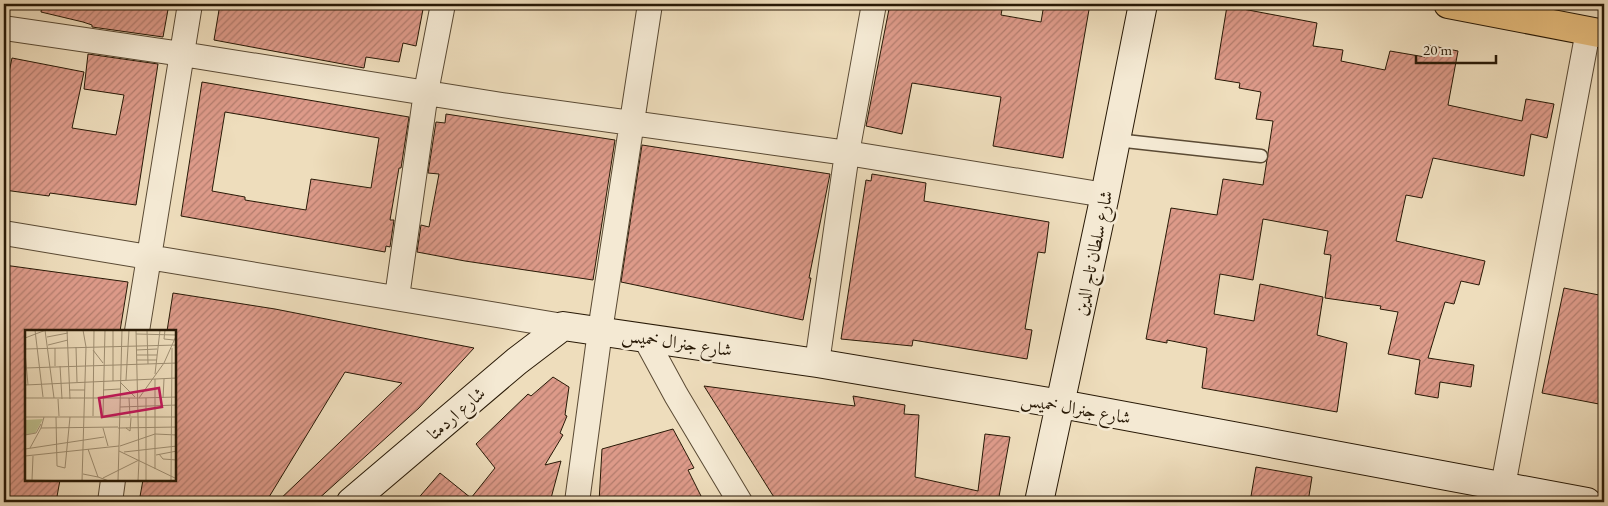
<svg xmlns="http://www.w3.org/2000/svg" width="1608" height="506" viewBox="0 0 1608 506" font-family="'EB Garamond',Amiri,serif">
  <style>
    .building { fill: url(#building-hatch); stroke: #281906; fill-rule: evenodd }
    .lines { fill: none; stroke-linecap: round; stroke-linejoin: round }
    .lane-casing { stroke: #5a4a34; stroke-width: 15 }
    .street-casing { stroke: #5a4a34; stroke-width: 26 }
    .secondary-casing { stroke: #281906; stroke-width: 30 }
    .highway-casing { stroke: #281906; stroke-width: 30 }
    .lane { stroke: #f4e9d3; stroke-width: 12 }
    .street { stroke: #f4e9d3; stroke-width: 24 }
    .secondary { stroke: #f4e9d3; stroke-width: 28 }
    .highway { stroke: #e7be7e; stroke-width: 28 }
    .labels { text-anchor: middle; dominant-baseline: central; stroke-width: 5; stroke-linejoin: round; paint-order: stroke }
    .street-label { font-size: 18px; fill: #281906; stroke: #f4e9d3 }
    .inset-road { fill: none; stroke: #9f8f73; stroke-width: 1 }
    .view { fill: #c2185b; fill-opacity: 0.15; stroke: #c2185b; stroke-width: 2.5 }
    .inset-edge { fill: none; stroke: #281906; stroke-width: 2.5 }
  </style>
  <defs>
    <pattern id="building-hatch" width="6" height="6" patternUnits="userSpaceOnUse" patternTransform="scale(1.25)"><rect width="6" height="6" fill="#dd9a89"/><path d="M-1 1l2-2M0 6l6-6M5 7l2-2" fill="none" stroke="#b37d6e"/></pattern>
  </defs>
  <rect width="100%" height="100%" fill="#eeddbc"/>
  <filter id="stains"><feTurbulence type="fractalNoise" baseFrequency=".004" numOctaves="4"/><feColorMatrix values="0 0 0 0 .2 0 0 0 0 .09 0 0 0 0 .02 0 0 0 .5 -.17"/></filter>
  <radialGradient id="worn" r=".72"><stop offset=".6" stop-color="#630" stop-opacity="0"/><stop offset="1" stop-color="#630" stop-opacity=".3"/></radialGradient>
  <path class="building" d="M 42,4 L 169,4 L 163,37 L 92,27 L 92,25 L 83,22 L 41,12 Z
    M 220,4 L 424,4 L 416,46 L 403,43 L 399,62 L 366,57 L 364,68 L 214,40 Z
    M 890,4 L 1003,4 L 1001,15 L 1041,22 L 1044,4 L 1090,4 L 1063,158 L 993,146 L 1001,97 L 912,83 L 902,134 L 866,126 Z
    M 1227,6 L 1317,23 L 1313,46 L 1343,50 L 1341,61 L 1385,70 L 1390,51 L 1425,57 L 1428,45 L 1458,51 L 1448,105 L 1522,121 L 1526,99 L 1554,104 L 1547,138 L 1531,134 L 1524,176 L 1433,158 L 1422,198 L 1406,195 L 1396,241 L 1485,261 L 1479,285 L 1461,281 L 1454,304 L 1445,302 L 1428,358 L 1474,365 L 1471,387 L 1440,382 L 1438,398 L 1415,394 L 1420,360 L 1388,354 L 1398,312 L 1380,309 L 1381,306 L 1325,298 L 1331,255 L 1324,254 L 1328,231 L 1263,219 L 1253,280 L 1220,274 L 1214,314 L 1254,321 L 1260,284 L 1323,297 L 1317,335 L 1347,343 L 1337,412 L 1202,388 L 1207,348 L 1167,340 L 1167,343 L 1146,339 L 1171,208 L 1217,215 L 1223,179 L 1263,185 L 1273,121 L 1256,119 L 1261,92 L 1239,88 L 1240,83 L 1215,79 Z
    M 88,54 L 158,64 L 136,205 L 50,193 L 49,196 L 4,190 L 4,96 L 12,58 L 84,72 L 72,128 L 116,135 L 124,95 L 84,89 Z
    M 202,82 L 409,117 L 401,168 L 399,168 L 390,220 L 394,220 L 390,247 L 386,246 L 385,252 L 181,216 ZM 225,112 L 379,138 L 371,188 L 311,179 L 306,210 L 245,200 L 245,197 L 212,191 Z
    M 446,114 L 615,140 L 593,280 L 465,261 L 417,252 L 421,225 L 429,227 L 439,174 L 428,173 L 436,122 L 445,123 Z
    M 642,145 L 830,174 L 809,278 L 811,278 L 803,320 L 621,282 Z
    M 872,174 L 926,183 L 924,201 L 1049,222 L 1045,253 L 1038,252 L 1025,329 L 1032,330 L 1027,359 L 913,340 L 912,346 L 841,339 L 866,180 L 871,181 Z
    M 4,265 L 128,282 L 120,331 L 26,330 L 26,480 L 60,480 L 56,502 L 4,502 Z
    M 1564,288 L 1604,296 L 1604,405 L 1542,393 Z
    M 173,293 L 275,309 L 474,348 L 419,408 L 315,502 L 277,502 L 402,383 L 345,372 L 266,502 L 139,502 L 143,480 L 175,480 L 175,331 L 167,331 Z
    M 553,377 L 569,387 L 565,415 L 567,416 L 560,433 L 563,435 L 545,465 L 561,461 L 550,502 L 415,502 L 440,473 L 471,498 L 495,468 L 476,444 L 528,394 L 531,396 Z
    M 704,386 L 855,406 L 853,396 L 905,405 L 904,414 L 919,415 L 915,477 L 978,491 L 985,434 L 1010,437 L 998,502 L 777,502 Z
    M 673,429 L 694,468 L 688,470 L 704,502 L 599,502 L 602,449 Z
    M 1256,467 L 1312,477 L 1308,502 L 1250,502 Z"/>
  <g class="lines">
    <defs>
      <path id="lane" d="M 1116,140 L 1261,156"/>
      <path id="street" d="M 4,28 L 182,54 L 502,105 L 847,153 L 1105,195
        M 4,233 L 563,326
        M 397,297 L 426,92 L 443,4
        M 137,331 L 190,4
        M 645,338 L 676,395 L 740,502
        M 817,363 L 847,153 L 874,4
        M 110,502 L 113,480
        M 577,502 L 600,331 L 650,4
        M 1500,502 L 1588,31"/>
      <path id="secondary" d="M 351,502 L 517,361 L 563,326 L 817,363 L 1061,404 L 1587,502
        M 1039,502 L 1105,195 L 1143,4"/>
      <path id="highway" d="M 1448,4 L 1604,34"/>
    </defs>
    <use href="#lane" class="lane-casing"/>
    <use href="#street" class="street-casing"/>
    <use href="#secondary" class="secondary-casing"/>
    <use href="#highway" class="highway-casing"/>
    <use href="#lane" class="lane"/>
    <use href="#street" class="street"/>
    <use href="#secondary" class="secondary"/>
    <use href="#highway" class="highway"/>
  </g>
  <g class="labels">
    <g class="street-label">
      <text transform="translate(1093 253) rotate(-78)">شارع سلطان تاج الدين</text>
      <text transform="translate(677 342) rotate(8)">شارع جنرال خميس</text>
      <text transform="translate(1076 408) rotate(10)">شارع جنرال خميس</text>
      <text transform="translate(456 413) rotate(-41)">شارع اردمتا</text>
    </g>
  </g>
  <g transform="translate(25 330)">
    <rect width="151" height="151" fill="#eeddbc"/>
    <path d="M 18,89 L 10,103 L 0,105 L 0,90 Z" fill="#bebf8d"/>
    <path class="inset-road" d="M 10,0 L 18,67M 20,0 L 29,68M 42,0 L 45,69M 122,0 L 123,34M 140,0 L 139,9 L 149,10M 111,4 L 151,5M 22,7 L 43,3M 0,8 L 21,0M 23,15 L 43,10M 51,17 L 52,52M 30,18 L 30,36M 0,19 L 152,15M 68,20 L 78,33M 111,20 L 132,19M 0,22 L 3,55M 112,25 L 132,25M 112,30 L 132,30M 35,36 L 37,69M 0,38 L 152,33M 130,44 L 135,0M 130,49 L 130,139M 101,50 L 104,0M 88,51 L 88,0M 95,52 L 110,67M 0,55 L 152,48M 44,60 L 60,60M 78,60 L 95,59M 0,68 L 114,68 L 139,33 L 152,4M 104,68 L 105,86M 114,68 L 152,67M 121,68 L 121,151M 138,68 L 139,49M 33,69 L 34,86M 95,77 L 152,75M 68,86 L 69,0M 78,86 L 80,0M 0,87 L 152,87M 19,87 L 16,98 L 93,97M 31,87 L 32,136 L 40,138 L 45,87M 78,98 L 83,116M 93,98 L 152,97M 101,98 L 105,101 L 106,88M 0,105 L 11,103 L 16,94M 95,116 L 130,104 L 152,105M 5,118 L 16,98M 0,119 L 79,107M 63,119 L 73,147 L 84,151M 94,121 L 152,149M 99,122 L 152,116M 134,124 L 138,129 L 152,130M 131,125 L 152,121M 0,126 L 94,116 L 97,0M 58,144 L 73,147M 78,148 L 114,130 L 111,0M 0,150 L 57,151 L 61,17 L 58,0M 7,150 L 8,126M 93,151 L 94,116M 113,151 L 114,130M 146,151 L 147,18"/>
    <path class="view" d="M 134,58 L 137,77 L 77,87 L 74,68 Z"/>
    <rect width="151" height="151" class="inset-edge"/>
  </g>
  <rect width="1608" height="506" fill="none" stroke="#eeddbc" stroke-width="20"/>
  <rect x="5" y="5" width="1598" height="496" fill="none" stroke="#281906" stroke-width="2.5"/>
  <rect x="10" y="10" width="1588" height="486" fill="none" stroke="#281906"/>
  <path d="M1416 55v8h80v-8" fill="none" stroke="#281906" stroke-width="2.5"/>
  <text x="1423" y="55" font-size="15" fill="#281906" stroke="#f4e9d3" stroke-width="4" paint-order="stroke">20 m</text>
  <rect width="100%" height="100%" filter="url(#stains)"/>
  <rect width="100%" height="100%" fill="url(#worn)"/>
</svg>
